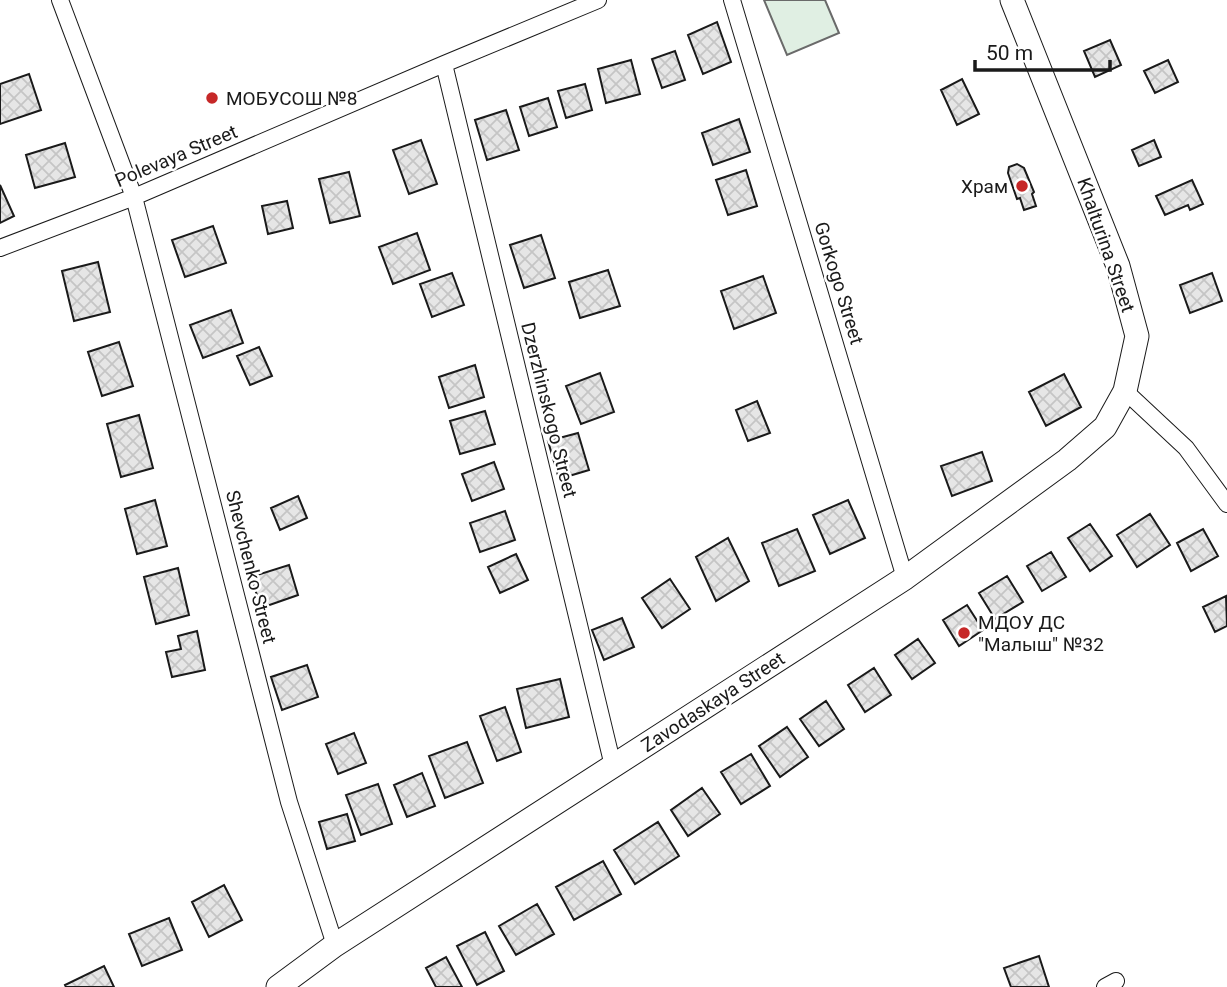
<svg xmlns="http://www.w3.org/2000/svg" width="1227" height="987" viewBox="0 0 1227 987" font-family="Roboto,sans-serif">
  <style>
    .green { fill: #e0efe3; stroke: #6a6a6a; stroke-width: 2 }
    .building { fill: url(#building-cross-hatch); stroke: #1a1a1a; stroke-width: 2 }
    .lines { fill: none; stroke-linecap: round; stroke-linejoin: round }
    .minor-casing { stroke: #1a1a1a; stroke-width: 18 }
    .secondary-casing { stroke: #1a1a1a; stroke-width: 25 }
    .minor { stroke: #fff; stroke-width: 16 }
    .secondary { stroke: #fff; stroke-width: 23 }
    .poi-dot { fill: #c62828; stroke: #fff; stroke-width: 2.5 }
    .labels { text-anchor: middle; dominant-baseline: central; stroke-width: 5; stroke-linejoin: round; paint-order: stroke }
    .poi-label { font-size: 19px; fill: #1a1a1a; stroke: #fff; text-anchor: start }
    .street-label { font-size: 19px; fill: #1a1a1a; stroke: #fff }
  </style>
  <defs>
    <pattern id="building-cross-hatch" width="8" height="8" patternUnits="userSpaceOnUse" patternTransform="scale(1.75)"><rect width="8" height="8" fill="#e6e6e6"/><path d="M0 0l8 8M0 8l8-8" fill="none" stroke="#c5c5c5"/></pattern>
  </defs>
  <rect width="100%" height="100%" fill="#fff"/>
  <path class="green" d="M 764,0 L 825,0 L 839,33 L 787,55 Z"/>
  <path class="building" d="M 717,22 L 731,62 L 703,74 L 688,35 Z
    M 1110,40 L 1121,65 L 1095,77 L 1084,51 Z
    M 675,51 L 685,80 L 662,88 L 652,59 Z
    M 631,60 L 640,94 L 606,103 L 598,69 Z
    M 1168,60 L 1178,82 L 1155,93 L 1144,71 Z
    M 29,74 L 41,110 L 0,124 L 0,84 Z
    M 962,79 L 979,114 L 957,125 L 941,90 Z
    M 585,84 L 592,110 L 566,118 L 558,91 Z
    M 548,98 L 557,127 L 529,136 L 520,107 Z
    M 506,110 L 519,150 L 487,160 L 475,120 Z
    M 739,119 L 750,152 L 713,165 L 702,133 Z
    M 421,140 L 437,184 L 409,194 L 393,150 Z
    M 1154,140 L 1161,157 L 1139,166 L 1132,150 Z
    M 65,143 L 75,177 L 35,188 L 26,155 Z
    M 1017,164 L 1024,168 L 1034,192 L 1032,194 L 1036,206 L 1024,210 L 1020,198 L 1017,199 L 1008,173 L 1009,167 Z
    M 746,170 L 757,206 L 728,215 L 716,180 Z
    M 349,172 L 360,216 L 330,223 L 319,179 Z
    M 1192,180 L 1203,204 L 1190,210 L 1188,205 L 1165,215 L 1156,196 Z
    M 0,185 L 14,216 L 0,223 Z
    M 287,201 L 293,228 L 268,234 L 262,206 Z
    M 213,226 L 226,263 L 185,277 L 172,240 Z
    M 417,233 L 430,270 L 393,284 L 379,247 Z
    M 541,235 L 555,278 L 524,288 L 510,245 Z
    M 98,262 L 110,312 L 74,321 L 62,271 Z
    M 608,270 L 620,306 L 580,318 L 569,282 Z
    M 452,273 L 464,305 L 432,317 L 420,284 Z
    M 1212,273 L 1222,301 L 1190,313 L 1180,285 Z
    M 763,276 L 776,313 L 734,329 L 721,291 Z
    M 231,310 L 243,343 L 203,358 L 190,325 Z
    M 119,342 L 133,386 L 102,396 L 88,352 Z
    M 259,347 L 272,376 L 250,385 L 237,356 Z
    M 475,365 L 484,397 L 449,408 L 439,377 Z
    M 600,373 L 614,412 L 581,424 L 566,386 Z
    M 1064,374 L 1081,407 L 1046,426 L 1029,392 Z
    M 757,401 L 770,433 L 748,441 L 736,410 Z
    M 485,411 L 495,444 L 460,454 L 450,421 Z
    M 139,415 L 153,468 L 121,477 L 107,424 Z
    M 578,433 L 589,470 L 559,479 L 548,441 Z
    M 982,452 L 992,481 L 952,496 L 941,466 Z
    M 494,462 L 504,489 L 472,501 L 462,474 Z
    M 298,496 L 307,518 L 280,530 L 271,508 Z
    M 155,500 L 167,546 L 137,554 L 125,509 Z
    M 848,500 L 865,538 L 830,554 L 813,515 Z
    M 505,511 L 515,540 L 480,552 L 470,523 Z
    M 1150,514 L 1170,545 L 1137,567 L 1117,535 Z
    M 1090,524 L 1112,556 L 1090,571 L 1068,538 Z
    M 797,529 L 815,571 L 779,586 L 762,543 Z
    M 1203,529 L 1218,556 L 1191,571 L 1177,543 Z
    M 728,538 L 749,581 L 716,601 L 696,557 Z
    M 1051,552 L 1066,577 L 1042,591 L 1027,566 Z
    M 516,554 L 528,580 L 500,593 L 488,567 Z
    M 289,565 L 298,595 L 261,608 L 251,577 Z
    M 178,568 L 189,615 L 156,624 L 144,577 Z
    M 1007,576 L 1023,602 L 995,619 L 979,593 Z
    M 670,579 L 690,609 L 662,628 L 642,598 Z
    M 1226,596 L 1227,626 L 1215,632 L 1203,607 Z
    M 967,605 L 983,630 L 959,646 L 943,620 Z
    M 622,618 L 634,647 L 604,660 L 592,630 Z
    M 197,631 L 205,670 L 172,677 L 166,652 L 181,649 L 178,636 Z
    M 918,639 L 935,663 L 912,679 L 895,655 Z
    M 307,665 L 318,697 L 282,710 L 271,677 Z
    M 874,668 L 891,695 L 865,712 L 848,685 Z
    M 560,679 L 569,717 L 526,728 L 517,689 Z
    M 826,701 L 844,729 L 819,746 L 800,719 Z
    M 505,707 L 521,752 L 497,761 L 480,716 Z
    M 787,727 L 808,757 L 780,777 L 759,746 Z
    M 354,733 L 366,763 L 338,774 L 326,744 Z
    M 467,742 L 483,783 L 445,798 L 429,756 Z
    M 751,754 L 770,786 L 741,804 L 721,772 Z
    M 422,773 L 435,806 L 407,817 L 394,785 Z
    M 378,784 L 392,824 L 361,835 L 346,795 Z
    M 702,788 L 720,814 L 688,836 L 671,810 Z
    M 347,814 L 355,841 L 327,849 L 319,822 Z
    M 658,822 L 679,856 L 635,884 L 614,850 Z
    M 603,861 L 621,894 L 574,920 L 556,887 Z
    M 224,885 L 242,920 L 209,937 L 192,902 Z
    M 537,904 L 554,934 L 516,955 L 499,926 Z
    M 169,918 L 182,950 L 142,966 L 129,934 Z
    M 485,932 L 504,971 L 477,985 L 457,946 Z
    M 1039,956 L 1049,987 L 1011,987 L 1004,968 Z
    M 446,957 L 462,987 L 436,987 L 426,968 Z
    M 104,966 L 114,987 L 66,987 L 65,985 Z"/>
  <g class="lines">
    <defs>
      <path id="minor" d="M 60,0 L 134,197 L 289,802 L 335,945
        M 732,0 L 905,578
        M 444,64 L 613,766
        M 0,248 L 134,197 L 444,64 L 598,0
        M 1125,391 L 1186,448 L 1227,504
        M 1105,987 L 1116,981"/>
      <path id="secondary" d="M 278,987 L 335,945 L 905,578 L 1067,460 L 1105,427 L 1125,391 L 1137,336 L 1118,266 L 1012,0"/>
    </defs>
    <use href="#minor" class="minor-casing"/>
    <use href="#secondary" class="secondary-casing"/>
    <use href="#minor" class="minor"/>
    <use href="#secondary" class="secondary"/>
  </g>
  <g class="poi-dot">
    <circle cx="212" cy="98" r="7"/>
    <circle cx="1022" cy="186" r="7"/>
    <circle cx="964" cy="633" r="7"/>
  </g>
  <g class="labels">
    <g class="poi-label">
      <text x="226" y="98">МОБУСОШ №8</text>
      <text x="1008" y="186" text-anchor="end">Храм</text>
      <text x="978" y="622">МДОУ ДС<tspan x="978" dy="22">"Малыш" №32</tspan></text>
    </g>
    <g class="street-label">
      <text transform="translate(176 156) rotate(-23)">Polevaya Street</text>
      <text transform="translate(1106 245) rotate(71)">Khalturina Street</text>
      <text transform="translate(839 283) rotate(73)">Gorkogo Street</text>
      <text transform="translate(549 410) rotate(76)">Dzerzhinskogo Street</text>
      <text transform="translate(251 567) rotate(76)">Shevchenko Street</text>
      <text transform="translate(713 702) rotate(-33)">Zavodaskaya Street</text>
    </g>
  </g>
  <path d="M975 60v10h135v-10" fill="none" stroke="#1a1a1a" stroke-width="3.5"/>
  <text x="986" y="60" font-size="21" fill="#1a1a1a" stroke="#ffffff" stroke-width="5" paint-order="stroke">50 m</text>
</svg>
